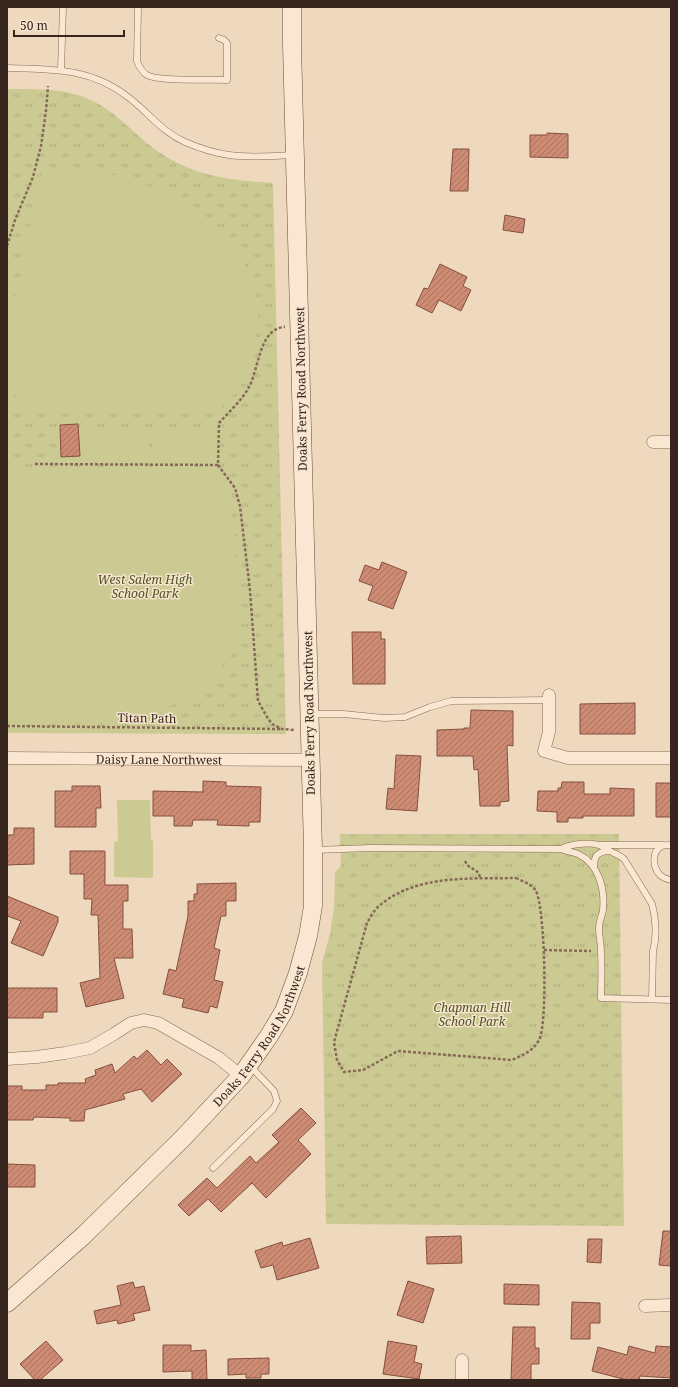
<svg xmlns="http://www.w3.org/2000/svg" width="678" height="1387" viewBox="0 0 678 1387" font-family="'Noto Serif',serif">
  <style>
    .park { fill: url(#park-tufts) }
    .garden { fill: #ccca93 }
    .building { fill: url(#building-hatch); stroke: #864f3d }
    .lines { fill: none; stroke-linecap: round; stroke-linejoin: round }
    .service-casing { stroke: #876957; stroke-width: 7 }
    .minor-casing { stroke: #876957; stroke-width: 13 }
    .secondary-casing { stroke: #684b3a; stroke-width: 19 }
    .path { stroke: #876957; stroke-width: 2.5; stroke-dasharray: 3 2; stroke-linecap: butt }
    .service { stroke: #f9e7d2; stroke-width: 6 }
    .minor { stroke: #f9e7d2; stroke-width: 12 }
    .secondary { stroke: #f9e7d2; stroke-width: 18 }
    .labels { text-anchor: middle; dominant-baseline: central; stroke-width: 3; stroke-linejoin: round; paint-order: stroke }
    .street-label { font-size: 12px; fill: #36251c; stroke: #f6e4ce }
    .park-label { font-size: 12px; font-style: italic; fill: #4e5322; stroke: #f6e4ce }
  </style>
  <defs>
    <pattern id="park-tufts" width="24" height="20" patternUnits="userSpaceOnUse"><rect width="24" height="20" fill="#ccca93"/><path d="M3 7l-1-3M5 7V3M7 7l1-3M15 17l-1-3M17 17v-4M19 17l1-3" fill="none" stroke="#b0ad7e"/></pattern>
    <pattern id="building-hatch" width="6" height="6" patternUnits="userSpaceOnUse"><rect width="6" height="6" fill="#cd8b74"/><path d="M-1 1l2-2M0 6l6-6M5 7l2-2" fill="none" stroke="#a7715e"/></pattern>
  </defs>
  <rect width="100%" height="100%" fill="#eed9bf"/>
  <path class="park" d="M 7,89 C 29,89 53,88 74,94 C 113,104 131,134 162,154 C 197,177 231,180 273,183 L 286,734 L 7,733 Z
    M 340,834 L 619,834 L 624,1226 L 326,1224 L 322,962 L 330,934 L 334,907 L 335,872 L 341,866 Z"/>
  <path class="garden" d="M 43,166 L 89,170 L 134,179 L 186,204 L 239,252 L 256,291 L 258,312 L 256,340 L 250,367 L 239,388 L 220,409 L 28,407 L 10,390 L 10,326 Z
    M 86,428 L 149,428 L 149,461 L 86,462 Z
    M 156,429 L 215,430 L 215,462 L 155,462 Z
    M 7,474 L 221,474 L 230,492 L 232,509 L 239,630 L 237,643 L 229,658 L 212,678 L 196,693 L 169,706 L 131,719 L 99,722 L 7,723 Z
    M 117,800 L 150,800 L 151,841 L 153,841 L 153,878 L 114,877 L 114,842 L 118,841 Z"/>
  <path class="building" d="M 547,133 L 568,134 L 568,158 L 530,157 L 530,135 L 547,135 Z
    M 453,149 L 469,149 L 468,191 L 450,191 Z
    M 505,215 L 525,219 L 523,233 L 503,230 Z
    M 440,264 L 467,277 L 463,286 L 471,290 L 461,311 L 439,300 L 432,313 L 416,305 L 424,288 L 428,289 Z
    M 78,424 L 80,456 L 61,457 L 60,425 Z
    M 382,562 L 407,572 L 393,609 L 368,600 L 373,586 L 359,581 L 365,565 L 379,570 Z
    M 352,632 L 381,632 L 381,639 L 385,639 L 385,684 L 353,684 Z
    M 635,703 L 635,734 L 580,734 L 580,704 Z
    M 471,710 L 513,711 L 513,746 L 507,745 L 509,801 L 500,802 L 500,806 L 480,806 L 478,769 L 474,770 L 473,756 L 437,756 L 437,730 L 464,729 L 464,728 L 470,728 Z
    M 396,755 L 421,756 L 417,811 L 386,809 L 388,788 L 394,789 Z
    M 203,781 L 226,782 L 226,786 L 261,787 L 260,822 L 249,822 L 249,826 L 217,825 L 218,820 L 193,820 L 192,826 L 174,826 L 174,816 L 153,816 L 153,791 L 203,792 Z
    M 562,782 L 584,782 L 584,794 L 610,794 L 610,788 L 634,789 L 634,816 L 583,816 L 583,818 L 568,818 L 568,822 L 557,822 L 557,812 L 537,811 L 538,791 L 558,791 L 558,788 L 561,788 Z
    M 656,783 L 671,783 L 671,817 L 656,817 Z
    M 72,786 L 100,786 L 101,808 L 96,808 L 96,827 L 55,827 L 55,791 L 72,791 Z
    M 14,828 L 34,828 L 34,864 L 7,865 L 7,835 L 14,835 Z
    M 70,851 L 105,851 L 105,885 L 128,885 L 128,901 L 123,901 L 123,929 L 132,929 L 133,958 L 114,958 L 124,998 L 86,1007 L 80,983 L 100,978 L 98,915 L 91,915 L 92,899 L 84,899 L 84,874 L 70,874 Z
    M 236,883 L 236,901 L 226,901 L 226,916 L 221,916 L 214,948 L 220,950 L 214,980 L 223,982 L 217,1008 L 210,1006 L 208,1013 L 182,1007 L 184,999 L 163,994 L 169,969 L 176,971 L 188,916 L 188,901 L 194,901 L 194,894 L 197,894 L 197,884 Z
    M 7,896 L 58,917 L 58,922 L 43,956 L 11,943 L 21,921 L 7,916 Z
    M 7,988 L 57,988 L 57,1012 L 43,1012 L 43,1018 L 7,1018 Z
    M 147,1050 L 161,1065 L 167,1059 L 182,1074 L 152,1102 L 141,1089 L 123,1094 L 125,1099 L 85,1110 L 84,1121 L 70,1121 L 70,1118 L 34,1117 L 33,1120 L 7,1120 L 7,1086 L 22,1086 L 22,1090 L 46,1090 L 46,1085 L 58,1085 L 58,1083 L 86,1083 L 85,1079 L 96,1075 L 95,1070 L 112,1064 L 115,1073 L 134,1056 L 137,1059 Z
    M 301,1108 L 316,1123 L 298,1140 L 311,1154 L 266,1198 L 252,1183 L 221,1212 L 208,1199 L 189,1216 L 178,1205 L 207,1178 L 217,1188 L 250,1156 L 256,1163 L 279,1142 L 272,1135 Z
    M 7,1164 L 35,1165 L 35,1187 L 7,1187 Z
    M 663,1231 L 671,1231 L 671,1266 L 659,1265 Z
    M 461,1236 L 462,1263 L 427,1264 L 426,1237 Z
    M 310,1238 L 319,1268 L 277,1280 L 273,1265 L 261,1268 L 255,1251 L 282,1242 L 283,1246 Z
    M 588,1239 L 602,1239 L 601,1263 L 587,1262 Z
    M 408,1281 L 434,1289 L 423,1323 L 397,1315 Z
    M 133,1282 L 135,1288 L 144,1286 L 150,1310 L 133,1314 L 135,1320 L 118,1324 L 117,1320 L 97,1324 L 94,1311 L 121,1305 L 117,1286 Z
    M 504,1284 L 539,1285 L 539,1305 L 504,1304 Z
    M 572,1302 L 600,1303 L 600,1323 L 590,1323 L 590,1339 L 571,1339 Z
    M 513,1327 L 535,1327 L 535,1348 L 539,1348 L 539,1364 L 531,1364 L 531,1380 L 511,1380 Z
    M 46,1341 L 63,1360 L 40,1380 L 35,1380 L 20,1364 Z
    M 388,1341 L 417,1346 L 414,1362 L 422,1364 L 419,1379 L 383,1374 Z
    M 163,1345 L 191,1345 L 191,1351 L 206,1350 L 207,1380 L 192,1380 L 192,1371 L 163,1372 Z
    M 629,1346 L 655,1353 L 656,1346 L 671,1347 L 671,1378 L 640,1376 L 639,1380 L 627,1380 L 592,1371 L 598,1347 L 627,1355 Z
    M 269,1358 L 269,1374 L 261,1374 L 261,1378 L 246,1378 L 246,1374 L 228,1375 L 228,1359 Z"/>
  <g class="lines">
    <defs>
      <path id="service" d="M 138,7 L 137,61 C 139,67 141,71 147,75 C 159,82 211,79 227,80 L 227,43 L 224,40 L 219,38
        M 7,68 C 52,69 91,68 128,97 C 148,112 162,132 185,142 C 199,148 214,153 229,155 C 250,158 272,156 293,155
        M 61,70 L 63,7
        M 311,714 L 343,714 L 384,718 L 405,717 L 430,707 L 451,701 L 549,700
        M 600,845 L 663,845
        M 671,845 C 668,845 664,845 662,846 C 651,851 653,868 660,875 C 663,878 666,879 671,880
        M 561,849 C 570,844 588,842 599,845 C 603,846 606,850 610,851 C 615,854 620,855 624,859 L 652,904 C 656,918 657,937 653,951 L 652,999
        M 314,850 L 371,848 L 561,849 C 566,851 573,852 578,854 C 599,864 605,889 603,910 C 602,917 599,920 599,928 C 599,936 601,944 601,952 C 602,968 601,983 601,998 L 671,1000
        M 594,868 C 594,857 596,852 608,851
        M 213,1168 L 273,1109 L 277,1101 L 274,1091 L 250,1066"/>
      <g id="minor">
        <path d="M 653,442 L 671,442"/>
        <path d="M 549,695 L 549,732 L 544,751 L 568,758 L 671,758"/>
        <path id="s1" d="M 7,758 L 310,760"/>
        <path d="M 7,1059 L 37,1057 L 65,1053 L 90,1048 L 114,1034 L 131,1023 L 144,1020 L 158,1023 L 219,1058 L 241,1076"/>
        <path d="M 645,1306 L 671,1305"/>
        <path d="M 462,1380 L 462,1360"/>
      </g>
      <g id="secondary">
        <path id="s2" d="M 7,1303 L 83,1236 L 183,1138 L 241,1076 L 269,1036 L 284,1011 L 298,973 L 308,936 L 313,906 L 313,850 L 292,45 L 292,7"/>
      </g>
    </defs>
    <use href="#service" class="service-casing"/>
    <use href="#minor" class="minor-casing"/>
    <use href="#secondary" class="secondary-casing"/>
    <path class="path" d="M 7,246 L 15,220 L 33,177 L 41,146 L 46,111 L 48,86
      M 35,464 L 218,465 L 219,423 C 228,413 243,399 249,387 C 259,369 259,328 285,327
      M 218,465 L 235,488 L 240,506 L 250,590 L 258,701 L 267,717 L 272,724 L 282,729 L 294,730
      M 7,726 L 280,729
      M 465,861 L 467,865 L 479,873 L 480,879
      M 516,878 C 522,881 532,884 536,891 C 545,909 548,1024 539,1040 C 533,1051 523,1055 512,1060 L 398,1051 L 363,1070 L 344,1072 L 337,1060 L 334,1042 L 367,923 C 370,918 374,910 379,906 C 416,874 471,879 516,878 Z
      M 544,950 L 591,951"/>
    <use href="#service" class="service"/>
    <use href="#minor" class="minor"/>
    <use href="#secondary" class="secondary"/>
  </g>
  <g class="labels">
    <g class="street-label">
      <text transform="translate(301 389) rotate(-91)">Doaks Ferry Road Northwest</text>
      <text transform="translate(309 713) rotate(-91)">Doaks Ferry Road Northwest</text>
      <text transform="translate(147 718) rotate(1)">Titan Path</text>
      <text stroke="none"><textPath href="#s1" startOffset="152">Daisy Lane Northwest</textPath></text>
      <text stroke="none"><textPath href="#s2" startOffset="370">Doaks Ferry Road Northwest</textPath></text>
    </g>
    <g class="park-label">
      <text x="145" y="579">West Salem High<tspan x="145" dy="14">School Park</tspan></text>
      <text x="472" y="1007">Chapman Hill<tspan x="472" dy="14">School Park</tspan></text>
    </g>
  </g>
  <rect width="678" height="1387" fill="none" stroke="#36251c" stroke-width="16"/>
  <path d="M14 30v6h110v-6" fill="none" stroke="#36251c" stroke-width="2"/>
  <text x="20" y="30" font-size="12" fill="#36251c" stroke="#f6e4ce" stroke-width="3" paint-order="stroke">50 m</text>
</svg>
